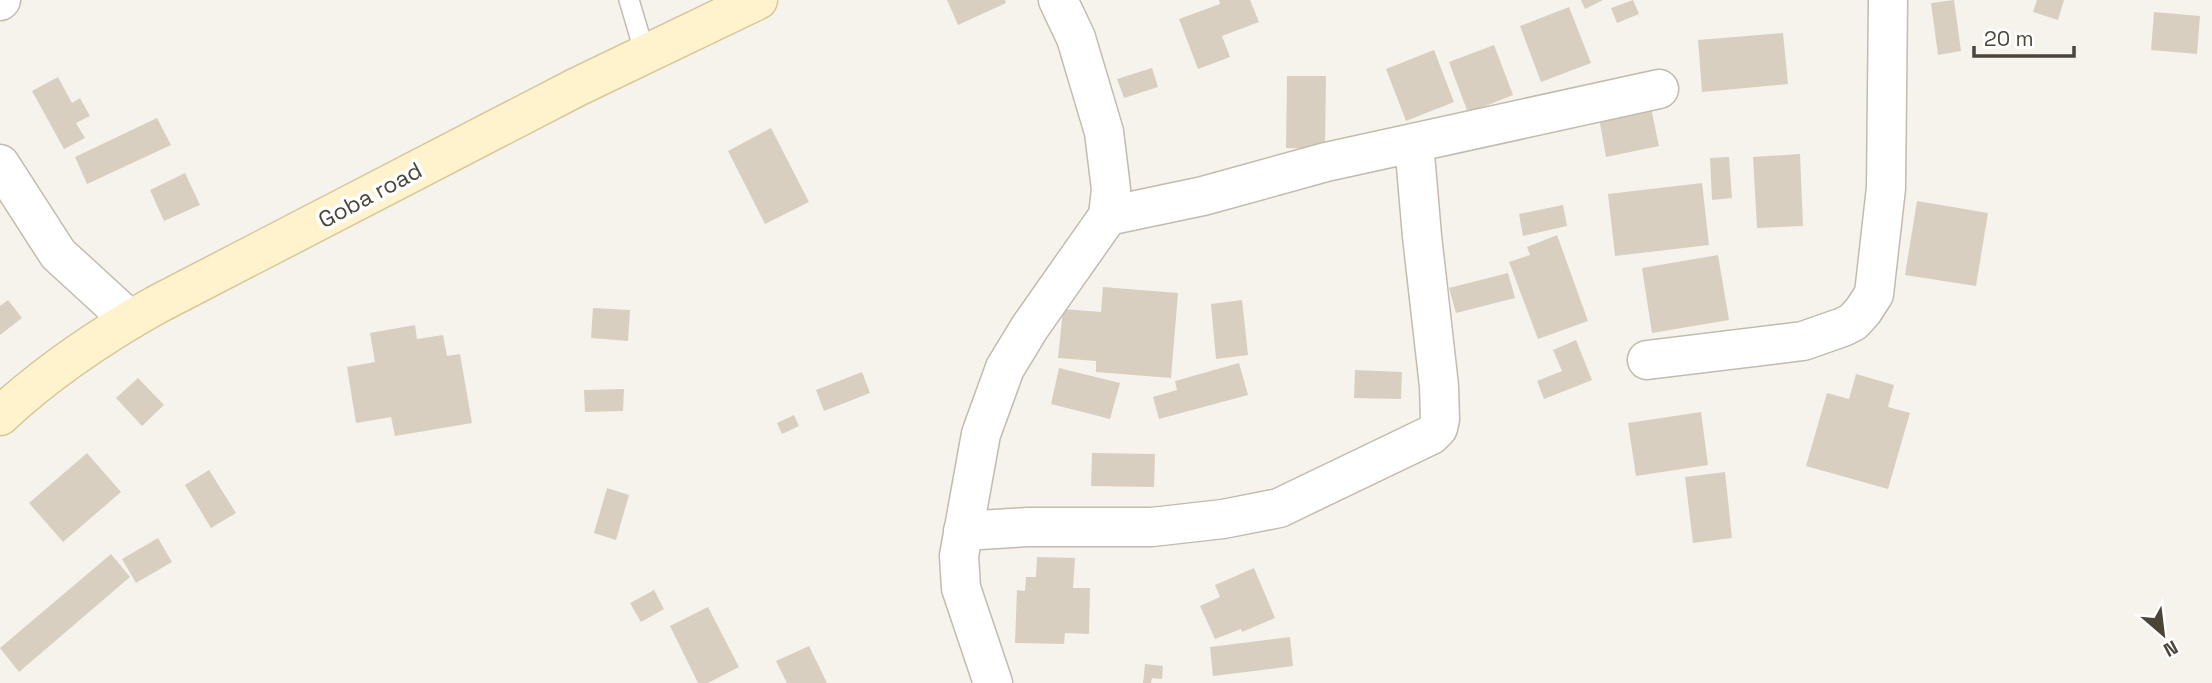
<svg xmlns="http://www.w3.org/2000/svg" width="2212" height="683" viewBox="0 0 2212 683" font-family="'Space Grotesk',sans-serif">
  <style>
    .building { fill: #d8cfc1 }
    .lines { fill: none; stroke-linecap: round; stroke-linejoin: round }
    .lane-casing { stroke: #c2bbae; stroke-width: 22 }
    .street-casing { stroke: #c2bbae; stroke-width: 41 }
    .secondary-casing { stroke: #d6c79b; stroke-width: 41 }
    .lane { stroke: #fff; stroke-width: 19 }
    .street { stroke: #fff; stroke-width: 38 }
    .secondary { stroke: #fff3cd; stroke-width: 38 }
    .labels { text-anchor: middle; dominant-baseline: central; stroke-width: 7; stroke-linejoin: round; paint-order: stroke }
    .street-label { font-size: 23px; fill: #4b4439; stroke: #fff }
  </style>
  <rect width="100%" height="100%" fill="#f6f3ec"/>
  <path class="building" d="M 947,0 L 1005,0 L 1006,3 L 958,25 Z
    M 1219,0 L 1250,0 L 1259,22 L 1222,36 L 1230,57 L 1198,69 L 1179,19 L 1220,4 Z
    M 1581,0 L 1603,0 L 1585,9 Z
    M 1633,0 L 1639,14 L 1617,23 L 1611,8 Z
    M 1954,0 L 1961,51 L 1938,55 L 1931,3 Z
    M 2037,0 L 2064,0 L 2058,20 L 2033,12 Z
    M 1569,7 L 1591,63 L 1541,82 L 1520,26 Z
    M 2154,12 L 2200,16 L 2197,54 L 2151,50 Z
    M 1783,33 L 1788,84 L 1702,92 L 1698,40 Z
    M 1494,45 L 1513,95 L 1468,113 L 1449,62 Z
    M 1434,50 L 1454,102 L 1406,121 L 1386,69 Z
    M 1152,68 L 1158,87 L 1124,98 L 1117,79 Z
    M 1287,76 L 1326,76 L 1325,149 L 1286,148 Z
    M 58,77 L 72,103 L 80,98 L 90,116 L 76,123 L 85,138 L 64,149 L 32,91 Z
    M 1651,108 L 1659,146 L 1606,157 L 1599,118 Z
    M 157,118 L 171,145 L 87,184 L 75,157 Z
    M 771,128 L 809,202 L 765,224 L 728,151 Z
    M 1800,154 L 1803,226 L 1757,228 L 1753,157 Z
    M 1729,157 L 1732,198 L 1712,200 L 1710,158 Z
    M 185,173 L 200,205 L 164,221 L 150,190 Z
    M 1702,183 L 1709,245 L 1615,256 L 1608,194 Z
    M 1917,201 L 1988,213 L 1976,286 L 1905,275 Z
    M 1563,205 L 1567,226 L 1523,236 L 1519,214 Z
    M 1557,235 L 1588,321 L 1538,339 L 1509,262 L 1530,255 L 1527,247 Z
    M 1718,255 L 1729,320 L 1652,333 L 1642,268 Z
    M 1508,273 L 1515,298 L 1456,313 L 1449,288 Z
    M 1103,287 L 1178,293 L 1171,378 L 1096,372 L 1096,361 L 1058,358 L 1063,309 L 1101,312 Z
    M 8,300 L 22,318 L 0,335 L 0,306 Z
    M 1242,300 L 1248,355 L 1216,359 L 1211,304 Z
    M 593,308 L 630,310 L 628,341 L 591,338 Z
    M 415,325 L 417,339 L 443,335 L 447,356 L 460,354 L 472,423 L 395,436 L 391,417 L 356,423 L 347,367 L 375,362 L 370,333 Z
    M 1576,340 L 1592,380 L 1544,399 L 1537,381 L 1562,371 L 1553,350 Z
    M 1239,363 L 1248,395 L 1159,419 L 1153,397 L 1177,390 L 1175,381 Z
    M 1059,368 L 1120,383 L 1110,419 L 1051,404 Z
    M 1355,370 L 1402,372 L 1401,399 L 1354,398 Z
    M 862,372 L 870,393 L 824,411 L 816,390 Z
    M 1856,374 L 1894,385 L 1888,407 L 1910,413 L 1888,489 L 1806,466 L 1827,393 L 1849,399 Z
    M 138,378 L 164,405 L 142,426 L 116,398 Z
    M 624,389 L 623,411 L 585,412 L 584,390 Z
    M 1701,412 L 1708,465 L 1636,476 L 1628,423 Z
    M 794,415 L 799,426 L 782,434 L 777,423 Z
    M 87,453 L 121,492 L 63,542 L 29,503 Z
    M 1092,453 L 1155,454 L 1154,487 L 1091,486 Z
    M 209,470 L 236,513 L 211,528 L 185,485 Z
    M 1725,472 L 1732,538 L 1693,543 L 1685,477 Z
    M 607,488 L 629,495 L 616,540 L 594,533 Z
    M 158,538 L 172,562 L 136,583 L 122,559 Z
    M 111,554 L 130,577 L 19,672 L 0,648 Z
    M 1037,557 L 1075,558 L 1073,588 L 1090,588 L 1089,634 L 1065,633 L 1064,644 L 1015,643 L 1017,590 L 1025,591 L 1026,577 L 1036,577 Z
    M 1254,568 L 1275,618 L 1242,632 L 1241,629 L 1215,639 L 1200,606 L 1220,597 L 1215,585 Z
    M 654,590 L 664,609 L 641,622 L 630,603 Z
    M 708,607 L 739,667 L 708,683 L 698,683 L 670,626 Z
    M 1290,637 L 1293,666 L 1213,676 L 1210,647 Z
    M 809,646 L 827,683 L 787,683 L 776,661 Z
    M 1145,664 L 1163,666 L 1162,679 L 1152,678 L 1151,683 L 1143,683 Z"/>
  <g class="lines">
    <defs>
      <path id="lane" d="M 629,0 L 645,54"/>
      <path id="street" d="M 0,1 L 1,0
        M 0,164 L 58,254 L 130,320
        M 1108,216 L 1203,196 L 1326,162 L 1659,89
        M 1647,360 L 1803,341 L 1843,327 L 1853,322 L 1863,311 L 1874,294 L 1886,188 L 1888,0
        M 963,531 L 1028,527 L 1152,527 L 1223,519 L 1279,508 L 1431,435 L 1438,428 L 1440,419 L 1439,386 L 1422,236 L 1414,143
        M 993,683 L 961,588 L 959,556 L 981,434 L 1005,368 L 1030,327 L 1108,216 L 1111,189 L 1104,132 L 1076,38 L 1058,0"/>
      <path id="secondary" d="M 0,416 C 46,373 101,336 156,305 L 577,87 L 758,0"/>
    </defs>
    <use href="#lane" class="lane-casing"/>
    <use href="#street" class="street-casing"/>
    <use href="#secondary" class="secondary-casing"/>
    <use href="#lane" class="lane"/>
    <use href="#street" class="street"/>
    <use href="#secondary" class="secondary"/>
  </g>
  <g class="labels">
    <g class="street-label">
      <text transform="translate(370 195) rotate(-28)">Goba road</text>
    </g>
  </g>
  <g transform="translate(2163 634) rotate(152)" stroke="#ffffff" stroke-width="5" paint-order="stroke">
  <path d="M0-5L12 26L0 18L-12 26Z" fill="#4b4439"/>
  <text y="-10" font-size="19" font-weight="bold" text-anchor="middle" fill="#4b4439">N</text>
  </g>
  <path d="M1974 46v10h100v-10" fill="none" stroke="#4b4439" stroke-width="3.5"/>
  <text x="1984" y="46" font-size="21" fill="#4b4439" stroke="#ffffff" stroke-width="5" paint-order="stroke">20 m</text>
</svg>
